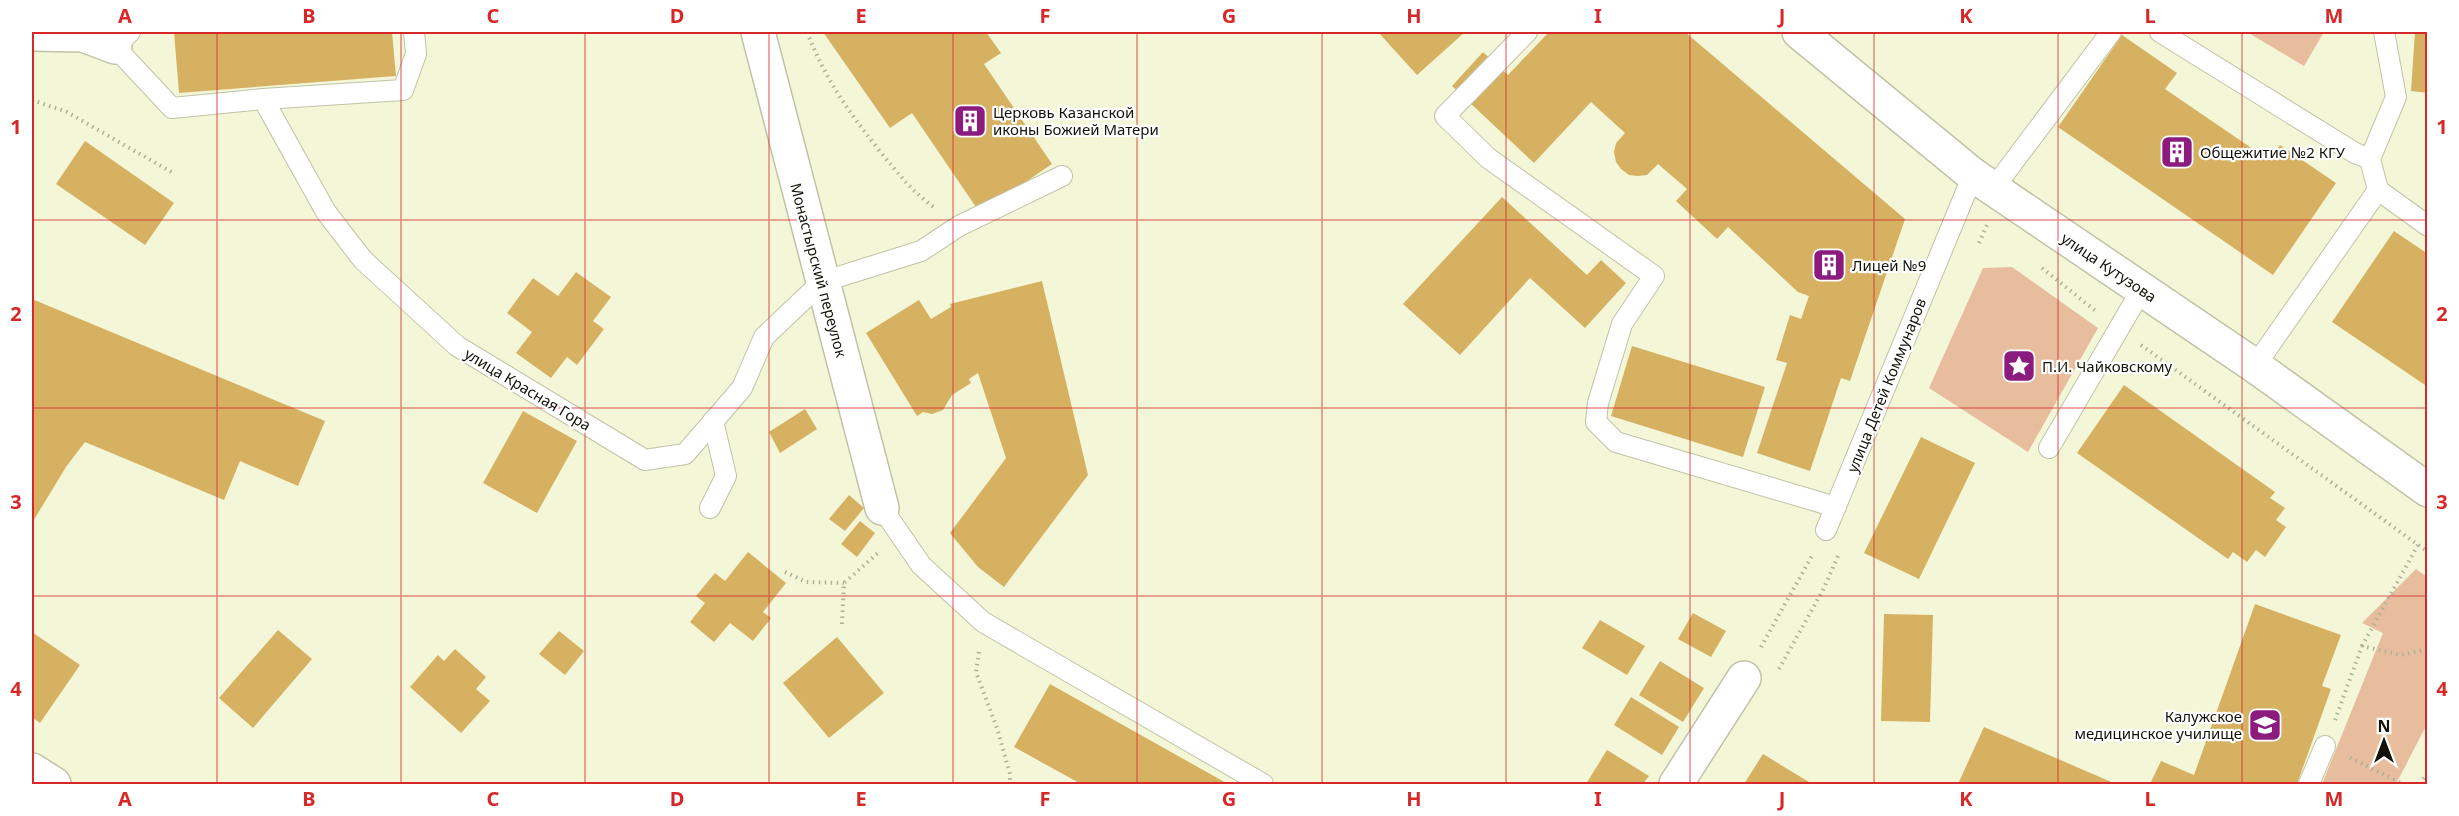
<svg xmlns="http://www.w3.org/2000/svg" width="2459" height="816" viewBox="0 0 2459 816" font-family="'Noto Sans',sans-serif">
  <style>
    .green { fill: #e8bd9e }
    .building { fill: #d7b162 }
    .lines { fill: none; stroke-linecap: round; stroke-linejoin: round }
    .lane-casing { stroke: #c0c3a6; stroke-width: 22 }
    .street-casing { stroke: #c0c3a6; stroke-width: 36 }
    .secondary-casing { stroke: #c0c3a6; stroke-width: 36 }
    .path { stroke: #aeb098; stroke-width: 4; stroke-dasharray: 1.5 4.5; stroke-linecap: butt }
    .lane { stroke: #fff; stroke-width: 20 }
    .street { stroke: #fff; stroke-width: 33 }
    .secondary { stroke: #fff; stroke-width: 33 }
    .grid { fill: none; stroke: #d62828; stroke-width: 1.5; stroke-opacity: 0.55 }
    .labels { text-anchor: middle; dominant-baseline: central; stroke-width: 4.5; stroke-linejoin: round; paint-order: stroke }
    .poi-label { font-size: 15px; fill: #131309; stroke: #fff; text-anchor: start }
    .street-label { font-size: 15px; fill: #131309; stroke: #fff }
    .neatline { fill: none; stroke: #d62828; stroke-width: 2 }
    .grid-label { font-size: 20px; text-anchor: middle; font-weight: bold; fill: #d62828 }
  </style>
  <rect width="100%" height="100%" fill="#f3f7d8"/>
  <path class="green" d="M 2247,32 L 2324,32 L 2304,66 Z
    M 2012,267 L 2098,328 L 2028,452 L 1929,388 L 1983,268 Z
    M 2416,569 L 2427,577 L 2427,724 L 2396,784 L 2322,784 L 2383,633 L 2362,623 Z"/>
  <path class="building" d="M 174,32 L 392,32 L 396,76 L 179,93 Z
    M 823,32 L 986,32 L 1001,53 L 984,64 L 1052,164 L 980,213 L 912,113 L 890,128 Z
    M 1378,32 L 1465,32 L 1417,75 Z
    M 1549,32 L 1685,32 L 1905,219 L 1850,381 L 1841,378 L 1810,471 L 1757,453 L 1787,363 L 1776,360 L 1790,315 L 1801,319 L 1809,296 L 1798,292 L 1728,227 L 1717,239 L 1676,201 L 1687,189 L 1658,164 L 1647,175 L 1638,176 L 1629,175 L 1621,169 L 1616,162 L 1614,152 L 1616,143 L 1625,133 L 1591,102 L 1534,163 L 1452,86 L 1483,52 L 1508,75 Z
    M 2415,32 L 2428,32 L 2428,93 L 2411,91 Z
    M 2122,35 L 2177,73 L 2165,89 L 2269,160 L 2280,145 L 2336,183 L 2273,275 L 2058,127 Z
    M 85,141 L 174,203 L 145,245 L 56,184 Z
    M 1502,197 L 1587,275 L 1601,260 L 1626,283 L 1585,328 L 1530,278 L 1460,355 L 1403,304 Z
    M 2394,231 L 2428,254 L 2428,387 L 2332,322 Z
    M 576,272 L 611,297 L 593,321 L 604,329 L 577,365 L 567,357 L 551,378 L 516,353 L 532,332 L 507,313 L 533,278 L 558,296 Z
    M 1042,281 L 1088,475 L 1004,587 L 978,567 L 950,533 L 1006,458 L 978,373 L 969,379 L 971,383 L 952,395 L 943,410 L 932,414 L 923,412 L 917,416 L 866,333 L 919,300 L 931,319 L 951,307 L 950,304 Z
    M 32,299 L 325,421 L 298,486 L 240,461 L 224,500 L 85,442 L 66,467 L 32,523 Z
    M 1632,346 L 1765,387 L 1743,457 L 1611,416 Z
    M 2124,385 L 2275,492 L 2270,498 L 2285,508 L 2276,520 L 2286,527 L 2265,557 L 2256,550 L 2247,562 L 2233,552 L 2228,559 L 2077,453 Z
    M 805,409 L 817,429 L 780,453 L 769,432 Z
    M 523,411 L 577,441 L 537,513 L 483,483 Z
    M 1921,437 L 1975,463 L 1919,579 L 1864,553 Z
    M 849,495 L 864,508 L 845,531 L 829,519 Z
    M 860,521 L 875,533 L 857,557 L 841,544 Z
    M 748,552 L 786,583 L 763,612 L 771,618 L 753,641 L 730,623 L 714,642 L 690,622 L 705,603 L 696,596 L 715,573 L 725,581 Z
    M 2255,604 L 2341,635 L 2322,686 L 2331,689 L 2297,784 L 2150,784 L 2161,761 L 2194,775 Z
    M 1693,613 L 1726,631 L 1711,657 L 1678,639 Z
    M 1884,614 L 1933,615 L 1930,722 L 1881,721 Z
    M 1600,620 L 1645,646 L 1627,675 L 1582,648 Z
    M 278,630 L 312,659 L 253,728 L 219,698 Z
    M 559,631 L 584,651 L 565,675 L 539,654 Z
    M 32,632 L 80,665 L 40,723 L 32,717 Z
    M 837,637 L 884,693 L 829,738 L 783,683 Z
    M 455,649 L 486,677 L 476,689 L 490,701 L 461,733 L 410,687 L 438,655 L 444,661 Z
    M 1660,661 L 1704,688 L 1683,722 L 1639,695 Z
    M 1050,684 L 1228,784 L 1081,784 L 1014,747 Z
    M 1631,697 L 1679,727 L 1662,755 L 1614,725 Z
    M 1984,727 L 2116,784 L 1958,784 Z
    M 1607,750 L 1649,776 L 1643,784 L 1586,784 Z
    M 1763,754 L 1809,782 L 1808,784 L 1744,784 Z"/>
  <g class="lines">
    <defs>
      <path id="lane" d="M 130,32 L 115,47 L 172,108 L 263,99 L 403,90 L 416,54 L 414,32
        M 1527,32 L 1445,116 L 1488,158 L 1654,276 L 1622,324 L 1598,403 L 1596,422 L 1616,442 L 1836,507
        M 2160,32 L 2355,153 L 2370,159
        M 263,99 L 326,212 L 363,260 L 457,346 L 645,460 L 685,454 L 742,388 L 764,337 L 822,282 L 921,251 L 959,226 L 1062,176
        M 1993,189 L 2111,32
        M 2378,190 L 2370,159 L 2396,97 L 2384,32
        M 2255,366 L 2378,190 L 2428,226
        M 2049,448 L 2142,289
        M 710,508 L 726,476 L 713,421
        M 882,508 L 921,565 L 983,622 L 1263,784
        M 1826,530 L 1973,175
        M 2309,784 L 2325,746"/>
      <path id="street" d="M 758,32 L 882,508
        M 32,34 L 83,35 L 115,47
        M 32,770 L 54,784
        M 1676,784 L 1744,678"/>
      <path id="secondary" d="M 1799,32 L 1973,175 L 2255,366 L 2428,490"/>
    </defs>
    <use href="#lane" class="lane-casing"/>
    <use href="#street" class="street-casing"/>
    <use href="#secondary" class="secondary-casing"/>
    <path class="path" d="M 807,32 C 826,80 846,108 878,149 C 898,173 910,190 935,208
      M 32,100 L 67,112 L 173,173
      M 1979,243 L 1987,225
      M 2042,268 L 2097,312
      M 2141,345 L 2428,552
      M 785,572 L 806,582 L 844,583
      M 842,624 L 844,583 L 878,553
      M 2362,646 L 2418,545
      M 1761,647 L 1813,554
      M 979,652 L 976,672 L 997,728 L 1010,774 L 1010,784
      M 1779,669 L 1823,590 L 1838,556
      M 2335,720 L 2362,646 L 2401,655 L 2428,649
      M 2350,758 L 2403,784
      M 2420,784 L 2428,771"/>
    <use href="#lane" class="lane"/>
    <use href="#street" class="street"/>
    <use href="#secondary" class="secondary"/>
  </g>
  <path class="grid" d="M 217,32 L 217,784M 401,32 L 401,784M 585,32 L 585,784M 769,32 L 769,784M 953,32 L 953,784M 1137,32 L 1137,784M 1322,32 L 1322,784M 1506,32 L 1506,784M 1690,32 L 1690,784M 1874,32 L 1874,784M 2058,32 L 2058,784M 2242,32 L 2242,784M 32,220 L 2428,220M 32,408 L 2428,408M 32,596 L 2428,596"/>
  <defs>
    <symbol id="building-square" viewBox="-11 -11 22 22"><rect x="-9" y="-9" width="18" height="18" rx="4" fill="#8c1b7e" stroke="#fff"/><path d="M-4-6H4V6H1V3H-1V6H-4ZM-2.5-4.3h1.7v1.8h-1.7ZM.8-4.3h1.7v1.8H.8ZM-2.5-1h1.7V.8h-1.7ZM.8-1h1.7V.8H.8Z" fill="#fff"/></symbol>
    <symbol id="sight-square" viewBox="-11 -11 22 22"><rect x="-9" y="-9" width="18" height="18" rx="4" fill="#8c1b7e" stroke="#fff"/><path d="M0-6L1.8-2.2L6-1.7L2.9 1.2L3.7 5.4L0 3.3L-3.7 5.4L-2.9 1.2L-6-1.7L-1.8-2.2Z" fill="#fff"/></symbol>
    <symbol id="university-square" viewBox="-11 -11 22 22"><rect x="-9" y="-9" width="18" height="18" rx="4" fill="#8c1b7e" stroke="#fff"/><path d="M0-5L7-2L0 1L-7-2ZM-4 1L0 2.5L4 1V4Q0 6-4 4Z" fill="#fff"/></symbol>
  </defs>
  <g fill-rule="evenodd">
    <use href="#building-square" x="951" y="102" width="38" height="38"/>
    <use href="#building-square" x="2158" y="133" width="38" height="38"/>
    <use href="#building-square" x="1810" y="246" width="38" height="38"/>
    <use href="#sight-square" x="2000" y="347" width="38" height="38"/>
    <use href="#university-square" x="2246" y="706" width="38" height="38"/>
  </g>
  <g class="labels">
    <g class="poi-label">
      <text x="993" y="112">Церковь Казанской<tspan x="993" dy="17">иконы Божией Матери</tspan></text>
      <text x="2200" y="152">Общежитие №2 КГУ</text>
      <text x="1852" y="265">Лицей №9</text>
      <text x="2042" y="366">П.И. Чайковскому</text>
      <text x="2242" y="716" text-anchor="end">Калужское<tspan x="2242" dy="17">медицинское училище</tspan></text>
    </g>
    <g class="street-label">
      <text transform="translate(2109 267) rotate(34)">улица Кутузова</text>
      <text transform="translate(819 270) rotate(75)">Монастырский переулок</text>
      <text transform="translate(1886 385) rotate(-68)">улица Детей Коммунаров</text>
      <text transform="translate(528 389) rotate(31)">улица Красная Гора</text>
    </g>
  </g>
  <rect width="2459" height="816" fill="none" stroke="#ffffff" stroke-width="66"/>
  <g transform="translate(2384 741)" stroke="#ffffff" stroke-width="4.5" paint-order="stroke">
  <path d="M0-4.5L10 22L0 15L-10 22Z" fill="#131309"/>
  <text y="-9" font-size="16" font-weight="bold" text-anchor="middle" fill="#131309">N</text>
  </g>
  <rect x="33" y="33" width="2393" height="750" class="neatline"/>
  <g class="grid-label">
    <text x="125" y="23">A</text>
    <text x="309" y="23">B</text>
    <text x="493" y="23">C</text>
    <text x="677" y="23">D</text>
    <text x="861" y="23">E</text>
    <text x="1045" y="23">F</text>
    <text x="1229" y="23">G</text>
    <text x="1414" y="23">H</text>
    <text x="1598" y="23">I</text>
    <text x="1782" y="23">J</text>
    <text x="1966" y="23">K</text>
    <text x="2150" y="23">L</text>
    <text x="2334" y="23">M</text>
    <text x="16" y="134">1</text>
    <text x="2442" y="134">1</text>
    <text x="16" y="321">2</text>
    <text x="2442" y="321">2</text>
    <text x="16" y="509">3</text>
    <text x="2442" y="509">3</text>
    <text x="16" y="696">4</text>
    <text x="2442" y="696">4</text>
    <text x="125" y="806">A</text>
    <text x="309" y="806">B</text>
    <text x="493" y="806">C</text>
    <text x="677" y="806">D</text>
    <text x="861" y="806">E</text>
    <text x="1045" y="806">F</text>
    <text x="1229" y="806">G</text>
    <text x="1414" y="806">H</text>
    <text x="1598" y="806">I</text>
    <text x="1782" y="806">J</text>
    <text x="1966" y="806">K</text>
    <text x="2150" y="806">L</text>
    <text x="2334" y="806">M</text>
  </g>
</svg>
